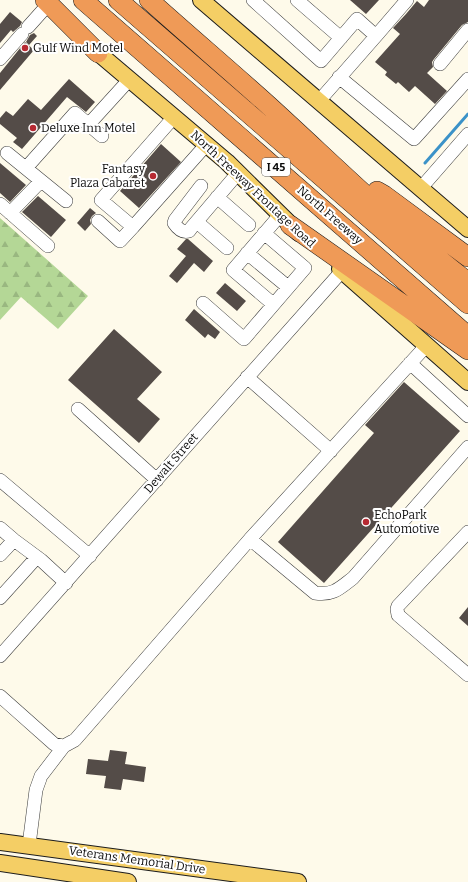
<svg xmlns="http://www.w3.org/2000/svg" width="468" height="882" viewBox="0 0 468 882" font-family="Bitter,serif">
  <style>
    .forest { fill: url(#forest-firs) }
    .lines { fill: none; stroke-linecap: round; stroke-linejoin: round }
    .stream { stroke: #3b92c8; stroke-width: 3 }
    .building { fill: #544c48 }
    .minor-casing { stroke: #3e3e3e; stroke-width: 14 }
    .major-casing { stroke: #1c1c1c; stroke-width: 18 }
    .highway-casing { stroke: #1c1c1c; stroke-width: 20 }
    .minor { stroke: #fff; stroke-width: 13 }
    .major { stroke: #f4ce65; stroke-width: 16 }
    .highway { stroke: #ef9a57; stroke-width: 19 }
    .poi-dot { fill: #b62932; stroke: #fff; stroke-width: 1.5 }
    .labels { text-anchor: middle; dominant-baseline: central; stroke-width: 4; stroke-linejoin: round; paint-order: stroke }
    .shield { fill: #fff; stroke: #545454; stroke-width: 1 }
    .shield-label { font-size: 11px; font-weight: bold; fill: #0b0b0b }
    .poi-label { font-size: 12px; fill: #0b0b0b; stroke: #fff; text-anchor: start }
    .street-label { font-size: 12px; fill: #0b0b0b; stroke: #fff }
  </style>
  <defs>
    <pattern id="forest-firs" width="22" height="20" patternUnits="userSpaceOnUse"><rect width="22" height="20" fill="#b4d796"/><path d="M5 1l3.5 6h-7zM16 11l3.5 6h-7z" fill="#99b780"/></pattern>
  </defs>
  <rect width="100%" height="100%" fill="#fefaea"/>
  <path class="forest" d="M 0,218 L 88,296 L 58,329 L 21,297 L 0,320 Z"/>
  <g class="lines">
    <path class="stream" d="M 425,163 L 468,114"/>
  </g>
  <path class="building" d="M 350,0 L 379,0 L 366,14 Z
    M 429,0 L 468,0 L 468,22 L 462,25 L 434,59 L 432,62 L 433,67 L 427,73 L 447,91 L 435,104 L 415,86 L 409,92 L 398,82 L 396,84 L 385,75 L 387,72 L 375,62 L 400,34 L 393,28 L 406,14 L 417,1 L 424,7 Z
    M 10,12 L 22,22 L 20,26 L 13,32 L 11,30 L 0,43 L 0,24 Z
    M 34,33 L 37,36 L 29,45 L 26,42 L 30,35 Z
    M 25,42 L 34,50 L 0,90 L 0,73 Z
    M 69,79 L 95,102 L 86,112 L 67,97 L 22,149 L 13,142 L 17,138 L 0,124 L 0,118 L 6,111 L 13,116 L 28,99 L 41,110 Z
    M 161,144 L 181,162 L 139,208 L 120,191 Z
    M 0,163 L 26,185 L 10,202 L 0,193 Z
    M 38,196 L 66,220 L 51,237 L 22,212 Z
    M 90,208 L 96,213 L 92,216 L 90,220 L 91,224 L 85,231 L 77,223 Z
    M 186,239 L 188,239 L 213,261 L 204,272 L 194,263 L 177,283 L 169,276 L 186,256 L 177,249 Z
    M 225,283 L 246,301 L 237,311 L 216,293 Z
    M 194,309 L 220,332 L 215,339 L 208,334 L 205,338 L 185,320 Z
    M 114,329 L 162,372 L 137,399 L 160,419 L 139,443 L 68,380 Z
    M 404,382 L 460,431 L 324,583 L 278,542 L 374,433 L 365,425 Z
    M 468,607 L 468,626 L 459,618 Z
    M 110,750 L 127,752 L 125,764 L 146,767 L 144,782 L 123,779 L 121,790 L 104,788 L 106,776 L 86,774 L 88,759 L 108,761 Z"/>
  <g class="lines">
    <defs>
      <path id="minor" d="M 253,0 L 321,61 L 357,19 L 376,36 L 319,101
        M 297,0 L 341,38
        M 28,27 L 45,8
        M 376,36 L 407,0
        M 0,59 L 22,34
        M 440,64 L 468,30
        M 339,77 L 414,139 L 468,79
        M 174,117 L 101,200 L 133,227 L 206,145
        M 89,124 L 129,80
        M 7,153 L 66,201
        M 26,168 L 75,113 L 102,136
        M 201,186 L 175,220 L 174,223 C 178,229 182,233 189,231 L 192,227 L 238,173
        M 421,188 L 468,134
        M 217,197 L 249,225
        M 0,204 L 48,246
        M 10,213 L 41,181
        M 98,221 L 120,241 L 133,227
        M 197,222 L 227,248
        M 247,253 L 288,287
        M 203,303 L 244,339 L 305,268 L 264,233
        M 273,304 L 233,270 L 280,215
        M 410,363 L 468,416
        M 247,377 L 331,451
        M 78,409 L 157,480
        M 0,480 L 90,556
        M 0,528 L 14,540 L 41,560 L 66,583
        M 468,532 L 398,606 L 397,609 L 398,615 L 468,675
        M 250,539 L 315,593 C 333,596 340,588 353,578 L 468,447
        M 0,555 L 14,540
        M 0,598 L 37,557
        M 0,656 L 342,271
        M 0,696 L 54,744 L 64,746 L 75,740 L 250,539 L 426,346
        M 29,845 L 36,790 L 41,776 L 64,746"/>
      <path id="major" d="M 201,0 L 468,229
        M 90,46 L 227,162 L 299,233
        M 340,269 L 468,382
        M 0,842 L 298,882
        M 0,863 L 128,882"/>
      <path id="highway" d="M 45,0 L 98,53
        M 83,0 L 468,336
        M 118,0 L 468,304
        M 149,0 C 188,35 228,69 267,104 C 333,164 397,228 468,282
        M 377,191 L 384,195 L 468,257
        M 290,225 L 468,350"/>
    </defs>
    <use href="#minor" class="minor-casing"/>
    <use href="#major" class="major-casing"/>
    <use href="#highway" class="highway-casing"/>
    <use href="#minor" class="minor"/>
    <use href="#major" class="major"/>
    <use href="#highway" class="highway"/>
  </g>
  <g class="poi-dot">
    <circle cx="25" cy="48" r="4"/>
    <circle cx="33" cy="128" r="4"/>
    <circle cx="153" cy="176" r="4"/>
    <circle cx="366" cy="522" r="4"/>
  </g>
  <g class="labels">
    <rect class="shield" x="262" y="158" width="28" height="18" rx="3"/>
    <g class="shield-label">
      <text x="276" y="167">I 45</text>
    </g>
    <g class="poi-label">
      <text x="33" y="48">Gulf Wind Motel</text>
      <text x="41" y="128">Deluxe Inn Motel</text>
      <text x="145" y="169" text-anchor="end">Fantasy<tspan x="145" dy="14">Plaza Cabaret</tspan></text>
      <text x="374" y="515">EchoPark<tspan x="374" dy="14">Automotive</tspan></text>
    </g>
    <g class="street-label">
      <text transform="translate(253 189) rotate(43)">North Freeway Frontage Road</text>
      <text transform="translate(330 215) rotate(41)">North Freeway</text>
      <text transform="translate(171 463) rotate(-49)">Dewalt Street</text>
      <text transform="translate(137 860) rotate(8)">Veterans Memorial Drive</text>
    </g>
  </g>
</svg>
